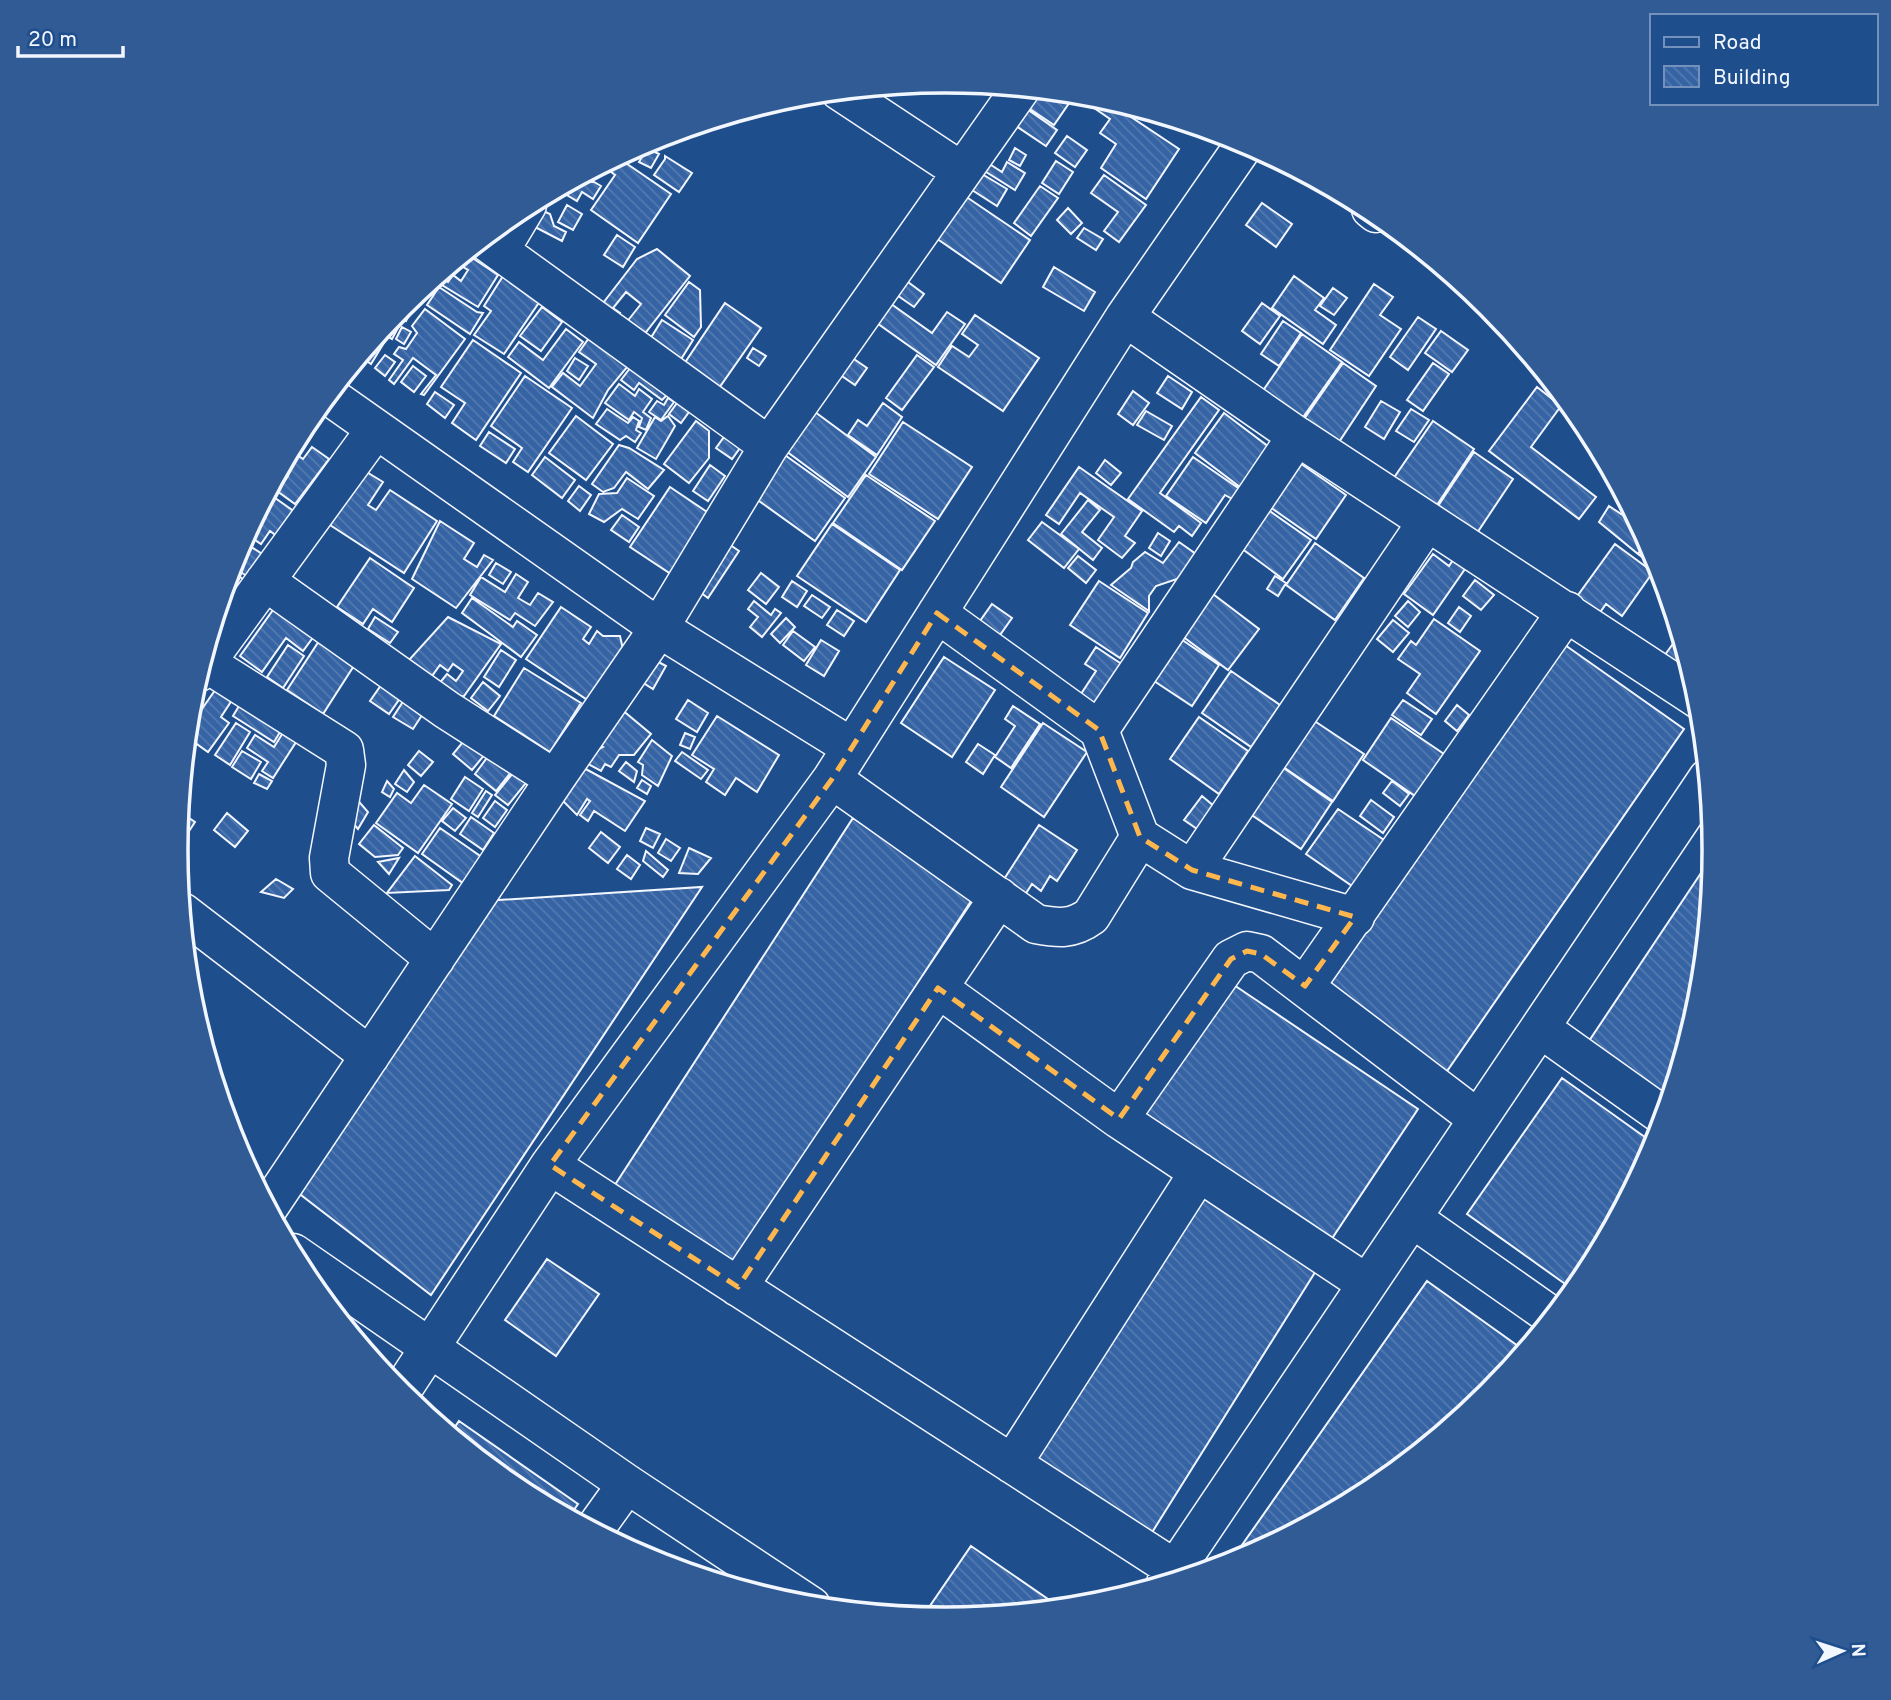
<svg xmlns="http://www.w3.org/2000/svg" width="1891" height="1700" viewBox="0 0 1891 1700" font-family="Overpass,sans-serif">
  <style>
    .building { fill: url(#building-back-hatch); stroke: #f2f6ff; stroke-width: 2 }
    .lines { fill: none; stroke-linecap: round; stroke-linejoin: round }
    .minor-casing { stroke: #f2f6ff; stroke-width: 41 }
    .minor { stroke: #1f4e8c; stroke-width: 38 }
    .marked { fill: none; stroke: #ffb74d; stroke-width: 5; stroke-dasharray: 14 9; stroke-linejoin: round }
    .rim { fill: none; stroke: #f2f6ff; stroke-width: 3.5 }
  </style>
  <defs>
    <pattern id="building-back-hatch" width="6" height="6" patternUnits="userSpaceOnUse" patternTransform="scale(1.75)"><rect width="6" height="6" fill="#3563a3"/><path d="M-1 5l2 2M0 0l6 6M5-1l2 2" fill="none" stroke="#537ab1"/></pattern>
  </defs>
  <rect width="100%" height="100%" fill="#1f4e8c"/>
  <path class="building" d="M 981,84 L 999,86 L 990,93 L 979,87 Z
    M 1035,89 L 1076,93 L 1054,125 L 1024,105 Z
    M 1084,94 L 1101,97 L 1179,149 L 1146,199 L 1101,168 L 1116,144 L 1100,133 L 1110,119 L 1081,99 Z
    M 1021,105 L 1057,130 L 1046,146 L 1010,122 Z
    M 1067,136 L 1087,150 L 1075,167 L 1055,153 Z
    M 647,148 L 659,154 L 651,168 L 639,162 Z
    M 1015,148 L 1026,155 L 1020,166 L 1009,160 Z
    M 665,156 L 692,173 L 679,192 L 654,175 L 665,159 Z
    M 617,157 L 671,194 L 638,243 L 591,210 L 615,175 L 602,165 Z
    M 1056,161 L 1073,172 L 1059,194 L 1042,183 Z
    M 1007,162 L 1025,173 L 1015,190 L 983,170 L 988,163 L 1002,172 Z
    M 597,168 L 601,170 L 596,177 L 589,172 Z
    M 982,174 L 1007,189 L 997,206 L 972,190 Z
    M 1104,175 L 1146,205 L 1119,242 L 1104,231 L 1118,212 L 1091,193 Z
    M 573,181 L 594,182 L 601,186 L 593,199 L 582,192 L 577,201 L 557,189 Z
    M 1040,186 L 1058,198 L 1031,236 L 1014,223 Z
    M 965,196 L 1030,240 L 1001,283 L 936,238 Z
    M 1262,203 L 1292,224 L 1276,247 L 1246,225 Z
    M 567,205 L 582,214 L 573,230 L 558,222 Z
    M 1068,208 L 1082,223 L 1071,234 L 1057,220 Z
    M 543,211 L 550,214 L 554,226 L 566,232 L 562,241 L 535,227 Z
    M 1084,228 L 1103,239 L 1096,250 L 1077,238 Z
    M 617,235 L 635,247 L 623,267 L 604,255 Z
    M 657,249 L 690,276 L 639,341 L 622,328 L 641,304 L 626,292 L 613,308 L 620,313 L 615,319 L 600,307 L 637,259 Z
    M 465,253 L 498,275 L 478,307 L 437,282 L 440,274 L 448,282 L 453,275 L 461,281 L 468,270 L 455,262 Z
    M 1054,267 L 1095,292 L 1084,311 L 1043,287 Z
    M 503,276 L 540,301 L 504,354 L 474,335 L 491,311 L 484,306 Z
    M 1294,276 L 1324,298 L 1315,310 L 1336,325 L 1323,344 L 1272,308 Z
    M 904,279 L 924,294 L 914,307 L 894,293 Z
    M 689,282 L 700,290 L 701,327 L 694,337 L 665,315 Z
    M 1374,284 L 1393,297 L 1380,315 L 1401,329 L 1369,376 L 1330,350 Z
    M 439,287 L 477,312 L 483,313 L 470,334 L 427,305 Z
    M 1333,288 L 1347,298 L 1334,315 L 1320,306 Z
    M 408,300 L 414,304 L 406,321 L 395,314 Z
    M 887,301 L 932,333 L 947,312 L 965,324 L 936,365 L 874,321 Z
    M 725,303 L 761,328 L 719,388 L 684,364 Z
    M 1262,303 L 1280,316 L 1260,344 L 1242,331 Z
    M 542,307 L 562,322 L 541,351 L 520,336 Z
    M 425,309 L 465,339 L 424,395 L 421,394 L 436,375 L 413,358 L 394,384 L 389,380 L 403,360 L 394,354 L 399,347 L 406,349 L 417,333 L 412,326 Z
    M 975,315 L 1039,358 L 1003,411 L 938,367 L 952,346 L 969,357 L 978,345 L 962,334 Z
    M 1418,317 L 1436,329 L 1408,370 L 1390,357 Z
    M 662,320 L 693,340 L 678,364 L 647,344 Z
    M 389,321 L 399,326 L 392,339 L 380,332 Z
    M 1283,321 L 1301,333 L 1279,366 L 1261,354 Z
    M 402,327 L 411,332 L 404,344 L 396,339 Z
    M 566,329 L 583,342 L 549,388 L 508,357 L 519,342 L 543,360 Z
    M 1441,331 L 1468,350 L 1452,372 L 1425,353 Z
    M 1302,334 L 1342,362 L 1299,423 L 1260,395 Z
    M 377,336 L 385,341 L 371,364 L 360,356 Z
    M 589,338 L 628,366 L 608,390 L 593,418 L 552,387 L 563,373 L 580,386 L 596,364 L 579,352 Z
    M 473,340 L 521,373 L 476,440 L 452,423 L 465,403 L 441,387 Z
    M 753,348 L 766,356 L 759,366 L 747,358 Z
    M 385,355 L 395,362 L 385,376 L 375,368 Z
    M 917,355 L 934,367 L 902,410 L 886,398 Z
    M 851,357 L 867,368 L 855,385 L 839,374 Z
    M 575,358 L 588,366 L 579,380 L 567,371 Z
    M 1343,363 L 1376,386 L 1337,445 L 1302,422 Z
    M 1433,363 L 1449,374 L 1423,411 L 1407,400 Z
    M 413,366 L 426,376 L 414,392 L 401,382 Z
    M 631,367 L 667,395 L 662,400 L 639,383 L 634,390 L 621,380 Z
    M 525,376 L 572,408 L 528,472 L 513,462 L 522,448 L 491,426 Z
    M 1168,376 L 1192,392 L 1182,409 L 1157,393 Z
    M 619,384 L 635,396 L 639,389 L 652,399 L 643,412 L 651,418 L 646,430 L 639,427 L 642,418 L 634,412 L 629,420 L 605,403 Z
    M 1537,387 L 1561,406 L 1531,447 L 1596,497 L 1579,519 L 1489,451 Z
    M 1133,391 L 1149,403 L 1133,425 L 1118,414 Z
    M 435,392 L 454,405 L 445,418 L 427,404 Z
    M 1201,397 L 1219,410 L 1160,493 L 1201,523 L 1192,536 L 1179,526 L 1174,532 L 1128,499 Z
    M 668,398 L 674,402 L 661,420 L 649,412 L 657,401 L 664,405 Z
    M 1381,401 L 1400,412 L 1384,439 L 1365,427 Z
    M 677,403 L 689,412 L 681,423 L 669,414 Z
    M 883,403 L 902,417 L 877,455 L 848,435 L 858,420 L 867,426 Z
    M 607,409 L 628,423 L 633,417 L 639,421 L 636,430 L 641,433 L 635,442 L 626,436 L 620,440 L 596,424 Z
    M 1411,409 L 1429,420 L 1414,442 L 1396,431 Z
    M 1146,411 L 1172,426 L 1164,440 L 1137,425 Z
    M 815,412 L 876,457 L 848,497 L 786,451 Z
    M 1224,413 L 1269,447 L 1240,487 L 1195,453 Z
    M 576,416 L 613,444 L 586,480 L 549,453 Z
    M 668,416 L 675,426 L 656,459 L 637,448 L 655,417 L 661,421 Z
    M 696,421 L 709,431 L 709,458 L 689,483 L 664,464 Z
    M 1433,421 L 1474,449 L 1433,511 L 1391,482 Z
    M 903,422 L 972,467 L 938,519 L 869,474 Z
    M 301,431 L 308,436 L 299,449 L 293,446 Z
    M 489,432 L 515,449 L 506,463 L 480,446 Z
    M 724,437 L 740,448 L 732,459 L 716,448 Z
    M 619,445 L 629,448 L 664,470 L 648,489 L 626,472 L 614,488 L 603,492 L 592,484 Z
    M 312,447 L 329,459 L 295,504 L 277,491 L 288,476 L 282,468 L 291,451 L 303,459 Z
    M 1474,452 L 1513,479 L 1473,539 L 1434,512 Z
    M 782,453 L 845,498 L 815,541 L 752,496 Z
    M 545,457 L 575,480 L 562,498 L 532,475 Z
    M 1193,457 L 1241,490 L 1234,500 L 1225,495 L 1206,523 L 1166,496 Z
    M 1105,460 L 1121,473 L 1111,485 L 1096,473 Z
    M 1297,461 L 1346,495 L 1316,539 L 1267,505 Z
    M 710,465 L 725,476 L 708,501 L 693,491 Z
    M 1079,467 L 1142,511 L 1125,536 L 1135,543 L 1122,558 L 1098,540 L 1114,517 L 1080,493 L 1059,524 L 1046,515 Z
    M 365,471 L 383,482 L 368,505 L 376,510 L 390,490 L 437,521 L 404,573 L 330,525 Z
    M 279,473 L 284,477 L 275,488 L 272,486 Z
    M 866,475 L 935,521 L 902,570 L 833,523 Z
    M 627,478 L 654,496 L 638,519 L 622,509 L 604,522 L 589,514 L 599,494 L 617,493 Z
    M 579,486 L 591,495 L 580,511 L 568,501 Z
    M 670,487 L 713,516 L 674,576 L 630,547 Z
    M 268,493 L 295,512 L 278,537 L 270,531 L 261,544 L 246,534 Z
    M 1088,500 L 1100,510 L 1082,532 L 1102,548 L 1093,560 L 1061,534 Z
    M 1609,506 L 1642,528 L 1648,540 L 1638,554 L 1599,522 Z
    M 1264,507 L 1311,540 L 1283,579 L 1237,545 Z
    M 622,515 L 639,527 L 629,542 L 611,530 Z
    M 440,521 L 474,543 L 464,559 L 477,567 L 484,555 L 493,560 L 456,608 L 412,579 Z
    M 1042,522 L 1079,549 L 1064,568 L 1028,540 Z
    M 832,524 L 900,570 L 866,622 L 797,576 Z
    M 1158,533 L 1170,541 L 1161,556 L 1149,548 Z
    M 723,540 L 739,551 L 708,598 L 692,586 Z
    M 1648,540 L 1657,556 L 1661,571 L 1638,554 Z
    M 242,541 L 267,557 L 252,579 L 237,570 L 228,584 L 226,583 L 235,555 Z
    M 1179,542 L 1196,554 L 1180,578 L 1156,586 L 1149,596 L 1149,611 L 1111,585 L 1131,568 L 1133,562 L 1145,552 L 1163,563 Z
    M 1315,543 L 1364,578 L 1335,620 L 1286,585 Z
    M 1615,544 L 1653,572 L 1622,616 L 1606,604 L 1596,618 L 1573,602 Z
    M 1433,554 L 1449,566 L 1453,560 L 1465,569 L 1433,615 L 1404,594 Z
    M 1078,556 L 1096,570 L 1086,583 L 1068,568 Z
    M 370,558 L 414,588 L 392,622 L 373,609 L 363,624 L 337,607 Z
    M 496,563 L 511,572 L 503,584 L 489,575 Z
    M 761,573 L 779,587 L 766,604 L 748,590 Z
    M 516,574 L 528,582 L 518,598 L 530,605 L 538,593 L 553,602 L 535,626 L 515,613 L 510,620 L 470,595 L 481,577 L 505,592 Z
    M 1275,576 L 1286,583 L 1278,596 L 1267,589 Z
    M 240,577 L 249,583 L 240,595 L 230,589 Z
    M 1475,580 L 1494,595 L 1481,610 L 1463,596 Z
    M 792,581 L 807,591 L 797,607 L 782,597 Z
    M 1099,581 L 1148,613 L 1120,658 L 1070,625 Z
    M 1209,591 L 1259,629 L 1228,670 L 1178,633 Z
    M 223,594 L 234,601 L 214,623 Z
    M 812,595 L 830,607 L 822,618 L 804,606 Z
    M 472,598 L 513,627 L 517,621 L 537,635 L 521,657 L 462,613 Z
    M 754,601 L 771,615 L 775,609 L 781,613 L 762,637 L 750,627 L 758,617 L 748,609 Z
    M 1408,601 L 1420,612 L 1408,627 L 1395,616 Z
    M 278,603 L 317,632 L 303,651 L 286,638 L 262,672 L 240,656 Z
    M 992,604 L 1012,618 L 995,642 L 975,628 Z
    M 561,607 L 591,627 L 583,639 L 589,644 L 597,631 L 603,636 L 620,636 L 624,654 L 592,703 L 526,659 Z
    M 1459,607 L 1471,616 L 1460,632 L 1448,623 Z
    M 837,610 L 854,621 L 844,636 L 827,625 Z
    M 375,617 L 398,632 L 390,643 L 368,629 Z
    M 448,617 L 501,644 L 464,696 L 455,697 L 438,685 L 447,674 L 456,681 L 463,671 L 453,664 L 448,671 L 440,665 L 432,676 L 409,660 Z
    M 786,618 L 795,627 L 780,643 L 771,634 Z
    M 1434,619 L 1480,651 L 1436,714 L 1407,693 L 1420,674 L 1398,659 L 1411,641 L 1416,645 Z
    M 1393,620 L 1409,633 L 1393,652 L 1377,639 Z
    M 793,631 L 815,647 L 804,661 L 783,645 Z
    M 1680,634 L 1695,684 L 1662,659 Z
    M 1175,635 L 1219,665 L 1192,706 L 1148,677 Z
    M 321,638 L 357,661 L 323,714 L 287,690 Z
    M 821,640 L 839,651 L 824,676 L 806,665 Z
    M 288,645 L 304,656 L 283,688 L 267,677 Z
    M 1565,645 L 1684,729 L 1445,1074 L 1326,990 Z
    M 1096,647 L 1123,665 L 1094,708 L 1079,697 L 1096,671 L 1085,664 Z
    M 501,650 L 516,660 L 499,687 L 484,677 Z
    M 649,657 L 666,666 L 653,689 L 637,679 Z
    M 944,657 L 995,690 L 952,757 L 901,723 Z
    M 524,668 L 581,703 L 550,752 L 494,716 Z
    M 1231,671 L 1280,705 L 1251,747 L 1202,713 Z
    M 384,681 L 403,694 L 389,714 L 370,701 Z
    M 483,682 L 500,696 L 488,711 L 471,698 Z
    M 218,686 L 234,697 L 221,717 L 229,723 L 208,752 L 187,737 L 188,729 Z
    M 406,697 L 426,709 L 413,729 L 393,717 Z
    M 688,700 L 708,713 L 697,732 L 676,719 Z
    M 1403,700 L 1432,719 L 1421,735 L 1392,715 Z
    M 242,701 L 283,727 L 274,742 L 233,716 Z
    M 615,704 L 651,734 L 634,755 L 619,755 L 611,767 L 605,764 L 601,771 L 579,759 L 603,747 L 593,741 Z
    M 1457,705 L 1469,715 L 1457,731 L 1445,721 Z
    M 1013,706 L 1040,724 L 1011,768 L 995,757 L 1015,726 L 1005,719 Z
    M 717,716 L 779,755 L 757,792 L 736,778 L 725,795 L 706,782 L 714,769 L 692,755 Z
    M 1199,717 L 1248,751 L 1219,794 L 1170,759 Z
    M 1310,718 L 1364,754 L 1333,801 L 1279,764 Z
    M 1391,718 L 1444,754 L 1415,796 L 1363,760 Z
    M 236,723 L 250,732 L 230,765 L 215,755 Z
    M 1043,723 L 1087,752 L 1044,817 L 1001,787 Z
    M 284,731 L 298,739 L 273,778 L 262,771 L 268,762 L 247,748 L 255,735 L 274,747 Z
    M 685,733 L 695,737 L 690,749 L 680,745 Z
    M 467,737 L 486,753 L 472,770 L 453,754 Z
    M 652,740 L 672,756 L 658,786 L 642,775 L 643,765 L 638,762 Z
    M 978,744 L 995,755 L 983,774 L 966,762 Z
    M 242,751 L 261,762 L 251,779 L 232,767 Z
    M 419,751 L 433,762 L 421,776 L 408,765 Z
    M 682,752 L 708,770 L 701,779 L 675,761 Z
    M 489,755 L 511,772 L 496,791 L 475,774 Z
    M 626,762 L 637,771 L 634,782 L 619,771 Z
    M 1278,764 L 1332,802 L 1301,849 L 1246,811 Z
    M 582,767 L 645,801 L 625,831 L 594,811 L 588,821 L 580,815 L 590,801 L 587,799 L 577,815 L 560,798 Z
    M 404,770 L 414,782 L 407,792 L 395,784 Z
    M 513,773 L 526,783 L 508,805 L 495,795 Z
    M 259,774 L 272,781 L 267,789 L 254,783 Z
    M 465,777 L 483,789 L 469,811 L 451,799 Z
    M 642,780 L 651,786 L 647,794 L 637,788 Z
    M 387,781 L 394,789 L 390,797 L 382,792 Z
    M 1392,781 L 1409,794 L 1400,806 L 1383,793 Z
    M 424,785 L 452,804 L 418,853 L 376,823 L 397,793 L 411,803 Z
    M 486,791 L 492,795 L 478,817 L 472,813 Z
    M 354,796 L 368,812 L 358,829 L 340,808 Z
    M 1202,796 L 1215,807 L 1197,829 L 1184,820 Z
    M 1371,800 L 1394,817 L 1383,833 L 1360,816 Z
    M 495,801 L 507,810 L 495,827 L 483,818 Z
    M 453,808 L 466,818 L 455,831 L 442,821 Z
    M 1338,809 L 1387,842 L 1355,888 L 1306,854 Z
    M 180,812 L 195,822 L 176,851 L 176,850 Z
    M 227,813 L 248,831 L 235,847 L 214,830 Z
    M 471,817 L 494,833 L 483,850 L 460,834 Z
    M 853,818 L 973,898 L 731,1270 L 611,1191 Z
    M 374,825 L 403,848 L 398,855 L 375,857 L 359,844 Z
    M 1039,825 L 1077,850 L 1057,881 L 1050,876 L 1041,891 L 1032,884 L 1019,904 L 997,890 Z
    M 440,828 L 486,860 L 467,886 L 422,854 Z
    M 646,828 L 660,834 L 653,848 L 640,841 Z
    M 601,832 L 620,847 L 608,863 L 589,848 Z
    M 666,839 L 680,848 L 671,861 L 658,853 Z
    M 689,848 L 711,858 L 698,874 L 679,873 Z
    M 646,851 L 668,870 L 663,877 L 643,861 Z
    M 1715,852 L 1700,1001 L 1669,1104 L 1585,1047 Z
    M 627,855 L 640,865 L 631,879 L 617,869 Z
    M 415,856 L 452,885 L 449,890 L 387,893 Z
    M 399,858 L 389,874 L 378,862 Z
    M 276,879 L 293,889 L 284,898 L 261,892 Z
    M 702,887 L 431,1295 L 297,1192 L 484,901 Z
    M 1228,981 L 1418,1109 L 1325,1249 L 1135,1121 Z
    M 1562,1078 L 1656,1145 L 1585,1278 L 1575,1291 L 1467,1214 Z
    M 1198,1189 L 1319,1266 L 1146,1542 L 1025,1464 Z
    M 547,1259 L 599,1294 L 556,1356 L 505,1320 Z
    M 1427,1281 L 1525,1351 L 1489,1394 L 1373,1490 L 1242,1560 L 1235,1555 Z
    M 459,1421 L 578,1504 L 569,1517 L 518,1490 L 450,1434 Z
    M 971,1546 L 1061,1608 L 946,1620 L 923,1616 Z"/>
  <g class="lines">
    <defs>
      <path id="minor" d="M 840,91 L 961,171
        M 1371,209 L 1376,213
        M 483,239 L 769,446
        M 500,250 L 527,205
        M 1125,317 L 1297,436 L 1700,700
        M 328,395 L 659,628 L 851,747
        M 265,581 L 447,710 L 555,779
        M 937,613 L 1099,730 L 1140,837 L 1192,870 L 1355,917
        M 203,661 L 344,750 L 346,765 L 329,858 L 330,873 L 435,959
        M 199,672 L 376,429
        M 1099,730 L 1297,436
        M 832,779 L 1036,924 C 1058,928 1072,930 1091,916 L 1140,837
        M 1192,870 L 1427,522
        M 182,912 L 370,1056
        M 1305,986 L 1567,611
        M 938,988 L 1119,1119 L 1367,1284
        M 1540,1028 L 1665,1117
        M 1119,1119 L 1231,959 L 1247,951 L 1261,954 L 1478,1119
        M 550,1165 L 1187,1577
        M 268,1208 L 555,779 L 659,628 L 769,446 L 1021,88
        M 1412,1218 L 1553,1317
        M 293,1253 L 627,1484 L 811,1606
        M 738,1287 L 999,897
        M 400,1393 L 550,1165 L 832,779 L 1125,317 L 1246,142
        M 1012,1464 L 1199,1172
        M 594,1530 L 627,1484
        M 1166,1583 L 1708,778"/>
    </defs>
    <use href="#minor" class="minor-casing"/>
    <use href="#minor" class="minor"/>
  </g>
  <path class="marked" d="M 937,613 L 1099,730 L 1140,837 L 1192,870 L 1355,917 L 1305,986 L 1261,954 L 1247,951 L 1231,959 L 1119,1119 L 938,988 L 738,1287 L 550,1165 L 832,779 Z"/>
  <path d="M0 0H1891V1700H0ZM188 850a757 757 0 1 1 1514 0a757 757 0 1 1-1514 0Z" fill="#305b95" fill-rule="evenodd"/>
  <path class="rim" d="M188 850a757 757 0 1 1 1514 0a757 757 0 1 1-1514 0Z"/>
  <rect x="1650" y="14" width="228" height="91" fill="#1f4e8c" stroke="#7391ba" stroke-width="2"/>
  <rect x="1664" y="37" width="35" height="10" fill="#1f4e8c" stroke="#7391ba" stroke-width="2"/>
  <text x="1713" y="49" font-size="21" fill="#f2f6ff">Road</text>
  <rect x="1664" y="66" width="35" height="21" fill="url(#building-back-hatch)" stroke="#7391ba" stroke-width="2"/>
  <text x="1713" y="84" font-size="21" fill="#f2f6ff">Building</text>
  <g transform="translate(1842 1651) rotate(87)" stroke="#1f4e8c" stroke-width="5" paint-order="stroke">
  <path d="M0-5L12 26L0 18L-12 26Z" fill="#f2f6ff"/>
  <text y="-10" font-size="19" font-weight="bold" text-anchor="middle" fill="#f2f6ff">N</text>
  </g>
  <path d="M18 46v10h105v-10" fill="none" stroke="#f2f6ff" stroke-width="3.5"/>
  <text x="28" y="46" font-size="21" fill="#f2f6ff" stroke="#1f4e8c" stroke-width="5" paint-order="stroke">20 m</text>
</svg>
